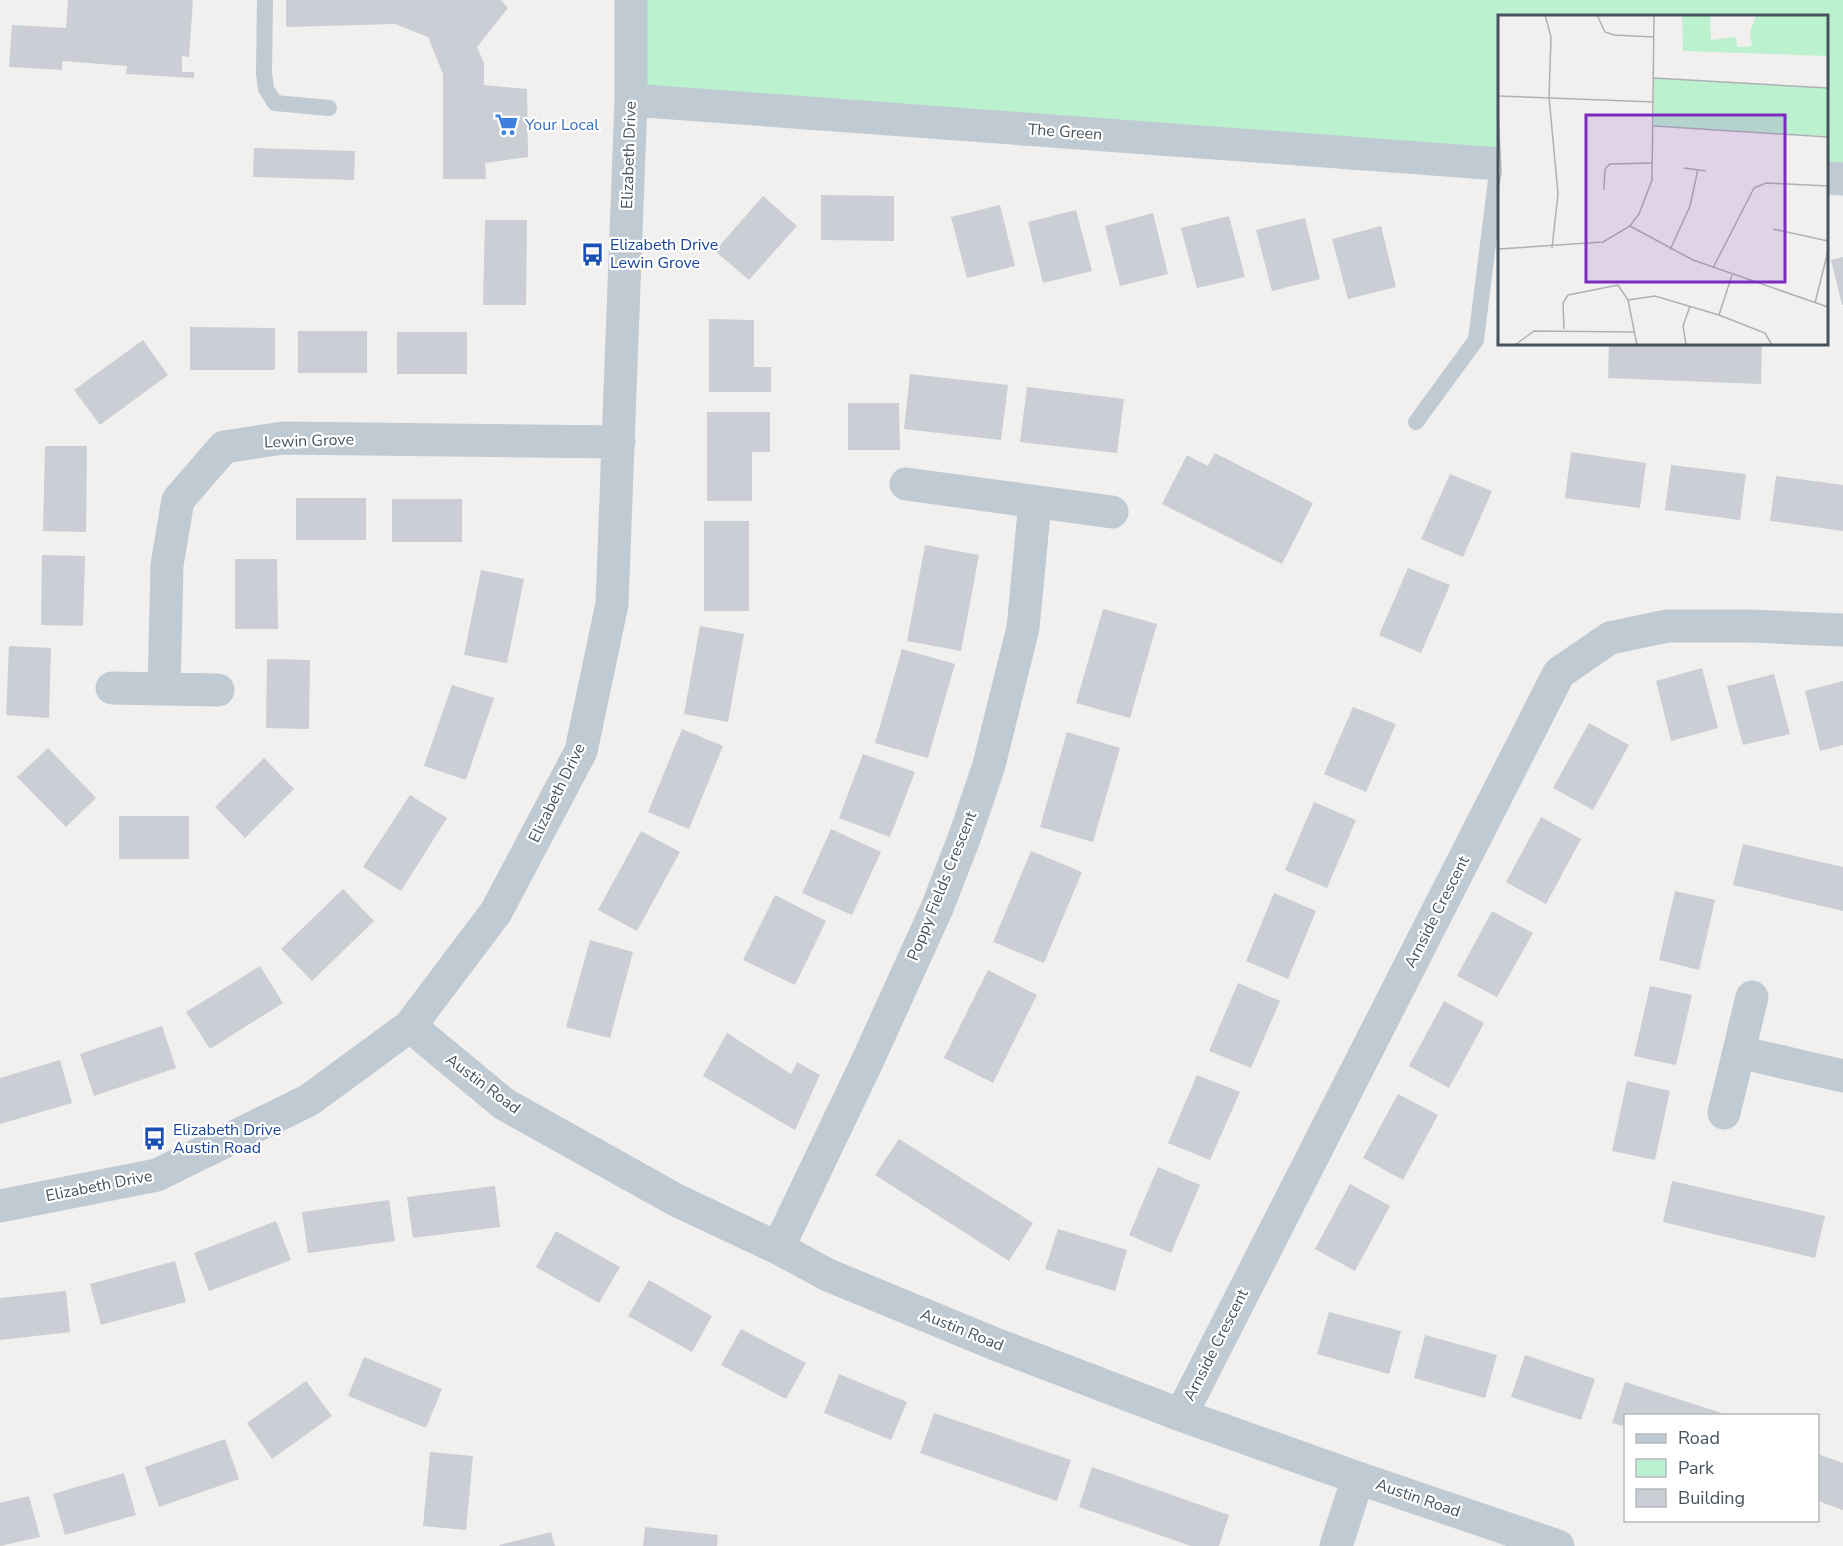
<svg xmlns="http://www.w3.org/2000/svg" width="1843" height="1546" viewBox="0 0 1843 1546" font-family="'Nunito Sans',sans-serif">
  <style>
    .green { fill: #bcf1d0 }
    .building { fill: #cbced4 }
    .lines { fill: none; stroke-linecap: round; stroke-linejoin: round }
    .lane { stroke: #bfcad2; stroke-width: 16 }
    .street { stroke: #bfcad2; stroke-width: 33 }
    .labels { text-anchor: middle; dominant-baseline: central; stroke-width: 4.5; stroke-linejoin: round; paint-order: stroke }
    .shop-label { font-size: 16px; fill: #366cbe; stroke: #fff; text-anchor: start }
    .street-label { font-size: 16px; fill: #46535d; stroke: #fff }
    .transit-label { font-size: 16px; fill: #164399; stroke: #fff; text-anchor: start }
    .inset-road { fill: none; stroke: #adb1b5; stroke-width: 1.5 }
    .view { fill: #7b2cbf; fill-opacity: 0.15; stroke: #7b2cbf; stroke-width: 3 }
    .inset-edge { fill: none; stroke: #46535d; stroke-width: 3 }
  </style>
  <rect width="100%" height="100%" fill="#f2efef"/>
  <path class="green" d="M 631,0 L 1843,0 L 1843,168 L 1827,167 L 1826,16 L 1500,16 L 1499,149 L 631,100 Z"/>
  <path class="building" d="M 68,0 L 193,0 L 189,57 L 182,56 L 182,72 L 194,72 L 194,78 L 126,74 L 127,66 L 62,61 L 62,70 L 9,67 L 12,25 L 66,28 Z
    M 286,0 L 501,0 L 508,8 L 477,47 L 484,63 L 484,85 L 527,89 L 528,157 L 485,163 L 486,179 L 443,179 L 443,74 L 428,37 L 395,24 L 286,27 Z
    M 254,148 L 355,151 L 354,180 L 253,177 Z
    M 821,195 L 894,196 L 894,241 L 821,240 Z
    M 763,196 L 797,226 L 749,280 L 715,251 Z
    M 1000,205 L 1015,266 L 967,278 L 951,217 Z
    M 1076,210 L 1092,271 L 1043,283 L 1028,222 Z
    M 1153,213 L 1168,274 L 1120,286 L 1105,226 Z
    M 1229,216 L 1245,277 L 1197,288 L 1181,228 Z
    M 1305,218 L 1320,279 L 1272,291 L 1256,230 Z
    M 485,220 L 527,220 L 526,305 L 483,305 Z
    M 1381,226 L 1396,287 L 1348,299 L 1332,239 Z
    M 1843,257 L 1843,305 L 1842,305 L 1831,260 Z
    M 709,319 L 754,320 L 754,367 L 771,367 L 771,392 L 709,392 Z
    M 190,327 L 275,328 L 275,370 L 190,370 Z
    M 298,331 L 367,331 L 367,373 L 298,373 Z
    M 397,332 L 467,332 L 467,374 L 397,374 Z
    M 143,340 L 168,375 L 100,425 L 74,390 Z
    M 1609,344 L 1762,344 L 1761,384 L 1608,378 Z
    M 910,374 L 1008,385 L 1001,440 L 904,429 Z
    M 1027,387 L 1124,399 L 1117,453 L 1020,442 Z
    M 848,403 L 899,403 L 900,450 L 848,450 Z
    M 707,412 L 770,412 L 770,452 L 752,452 L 752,501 L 707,501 Z
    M 45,446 L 87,446 L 86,532 L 43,531 Z
    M 1571,452 L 1646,463 L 1640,508 L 1565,498 Z
    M 1215,453 L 1313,503 L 1282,564 L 1162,504 L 1187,455 L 1208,466 Z
    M 1671,465 L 1746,474 L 1740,520 L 1665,510 Z
    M 1450,474 L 1492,491 L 1463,557 L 1421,539 Z
    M 1776,476 L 1843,485 L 1843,531 L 1770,521 Z
    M 296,498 L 366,498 L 366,540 L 296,540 Z
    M 392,499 L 462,499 L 462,542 L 392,542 Z
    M 704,521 L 749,521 L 749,611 L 704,611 Z
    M 925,545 L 979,555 L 961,651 L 907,641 Z
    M 42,555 L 85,556 L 83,626 L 41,625 Z
    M 235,559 L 277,559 L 278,629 L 235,629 Z
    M 1408,568 L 1450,585 L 1421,653 L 1379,635 Z
    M 481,570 L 524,579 L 507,663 L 464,655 Z
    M 1103,609 L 1157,624 L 1130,718 L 1076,703 Z
    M 700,626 L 744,634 L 728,722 L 684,714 Z
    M 9,646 L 51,648 L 49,718 L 6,715 Z
    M 902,649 L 955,664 L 928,758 L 875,743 Z
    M 267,659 L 310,660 L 309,729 L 266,728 Z
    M 1702,668 L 1718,728 L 1671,741 L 1656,681 Z
    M 1774,674 L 1790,734 L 1743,745 L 1727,686 Z
    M 1843,681 L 1843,745 L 1820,751 L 1805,691 Z
    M 452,685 L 494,698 L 466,780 L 424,766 Z
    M 1353,707 L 1396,724 L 1366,792 L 1324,774 Z
    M 1589,723 L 1629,745 L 1593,810 L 1553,788 Z
    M 682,729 L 723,746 L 689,829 L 648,812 Z
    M 1067,732 L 1120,748 L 1093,842 L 1040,827 Z
    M 48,748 L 96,798 L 66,827 L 17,777 Z
    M 863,754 L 915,772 L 890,837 L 839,818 Z
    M 264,758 L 294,789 L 245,838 L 215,807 Z
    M 410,795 L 447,818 L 401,891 L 363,867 Z
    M 1314,802 L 1356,820 L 1327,888 L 1285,870 Z
    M 119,816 L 189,816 L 189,859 L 119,859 Z
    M 1541,817 L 1581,839 L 1546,904 L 1506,882 Z
    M 831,829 L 881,852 L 852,915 L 802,893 Z
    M 641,831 L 680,852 L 637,931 L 598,910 Z
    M 1743,844 L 1843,867 L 1843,911 L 1733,885 Z
    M 1031,851 L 1082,872 L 1044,963 L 993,942 Z
    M 343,889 L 374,921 L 312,981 L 281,949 Z
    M 1675,891 L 1715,900 L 1699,970 L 1659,960 Z
    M 1274,893 L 1316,911 L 1288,979 L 1246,961 Z
    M 775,895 L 826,921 L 795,985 L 743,960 Z
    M 1492,911 L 1533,933 L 1497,997 L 1457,976 Z
    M 590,940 L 633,952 L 610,1038 L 566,1027 Z
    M 260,966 L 283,1003 L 210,1049 L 186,1012 Z
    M 988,970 L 1037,995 L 993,1083 L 944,1058 Z
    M 1238,983 L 1280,1001 L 1251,1068 L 1209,1051 Z
    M 1650,986 L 1692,995 L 1676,1065 L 1634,1056 Z
    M 1444,1001 L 1484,1023 L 1449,1088 L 1409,1066 Z
    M 162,1026 L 176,1068 L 94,1096 L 80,1054 Z
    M 727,1033 L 791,1074 L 797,1062 L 820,1075 L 795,1130 L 703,1076 Z
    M 60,1060 L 72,1103 L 0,1124 L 0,1078 Z
    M 1197,1075 L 1240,1092 L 1210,1160 L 1168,1143 Z
    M 1627,1081 L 1670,1091 L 1655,1160 L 1612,1151 Z
    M 1398,1094 L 1438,1115 L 1403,1180 L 1363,1158 Z
    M 899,1139 L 1033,1223 L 1009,1261 L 875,1175 Z
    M 1158,1167 L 1200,1185 L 1171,1253 L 1129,1235 Z
    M 1672,1181 L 1825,1216 L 1815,1258 L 1663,1222 Z
    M 1350,1184 L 1390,1206 L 1355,1271 L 1315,1249 Z
    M 495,1186 L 500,1227 L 413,1238 L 407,1197 Z
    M 389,1200 L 395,1241 L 308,1253 L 302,1212 Z
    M 276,1221 L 291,1260 L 209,1291 L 194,1253 Z
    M 1058,1229 L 1127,1250 L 1115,1291 L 1045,1269 Z
    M 556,1231 L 620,1267 L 599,1303 L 536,1267 Z
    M 175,1261 L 186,1302 L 101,1325 L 90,1284 Z
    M 649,1280 L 712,1316 L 692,1352 L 628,1316 Z
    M 66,1291 L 70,1332 L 0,1340 L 0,1298 Z
    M 1329,1312 L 1401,1331 L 1389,1374 L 1317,1354 Z
    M 741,1329 L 806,1363 L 786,1399 L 721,1365 Z
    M 1425,1335 L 1497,1355 L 1485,1398 L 1414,1378 Z
    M 1525,1355 L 1595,1379 L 1581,1420 L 1511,1397 Z
    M 364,1357 L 442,1389 L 426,1428 L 348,1396 Z
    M 839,1374 L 907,1402 L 891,1440 L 824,1413 Z
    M 306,1381 L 332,1416 L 272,1459 L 247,1423 Z
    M 1625,1382 L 1728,1415 L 1727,1416 L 1626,1416 L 1626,1427 L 1612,1423 Z
    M 934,1413 L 1071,1460 L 1057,1501 L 920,1453 Z
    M 225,1439 L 239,1479 L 159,1507 L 145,1467 Z
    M 430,1452 L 473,1456 L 466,1530 L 423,1526 Z
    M 1818,1454 L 1843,1463 L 1843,1510 L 1818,1501 Z
    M 1092,1467 L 1229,1515 L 1219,1546 L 1191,1546 L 1079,1507 Z
    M 124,1473 L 136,1515 L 65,1535 L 53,1494 Z
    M 29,1496 L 40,1537 L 0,1546 L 0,1503 Z
    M 645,1527 L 718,1535 L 717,1546 L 643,1546 Z
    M 551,1532 L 555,1546 L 499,1546 L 499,1545 Z"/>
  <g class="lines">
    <path class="lane" d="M 265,0 L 264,73 L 266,89 L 275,103 L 329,108
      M 1416,422 L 1476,340 L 1498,164"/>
    <path class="street" d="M 631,100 L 1500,164
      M 1826,178 L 1843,179
      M 906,484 L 1112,512
      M 112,688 L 218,690
      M 164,689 L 167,565 L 178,500 L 224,447 L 283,438 L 619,442
      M 410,1026 L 504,1104 L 676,1200 L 778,1248 L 828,1275 L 995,1344 L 1181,1415 L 1358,1478 L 1558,1546
      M 1739,1052 L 1843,1076
      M 1724,1113 L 1752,997
      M 0,1206 L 157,1175 L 309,1100 L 410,1026 L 496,912 L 581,751 L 612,604 L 631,100 L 631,0
      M 778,1248 L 867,1062 L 937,908 L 965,836 L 989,765 L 1023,628 L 1035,502
      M 1181,1415 L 1559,673 L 1610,638 L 1667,626 L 1750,626 L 1843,630
      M 1336,1546 L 1358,1478"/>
  </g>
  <defs>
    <symbol id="supermarket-bare" viewBox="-9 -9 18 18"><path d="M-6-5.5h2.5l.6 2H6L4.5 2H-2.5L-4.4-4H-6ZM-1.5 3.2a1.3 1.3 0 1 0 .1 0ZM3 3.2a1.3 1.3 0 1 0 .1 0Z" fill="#3f7fe0" stroke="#fff" stroke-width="2.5" paint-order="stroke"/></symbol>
    <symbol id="bus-bare" viewBox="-9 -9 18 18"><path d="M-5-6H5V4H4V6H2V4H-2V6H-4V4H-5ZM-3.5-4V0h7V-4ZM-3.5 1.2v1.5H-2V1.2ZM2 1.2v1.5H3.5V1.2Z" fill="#1a4fb4" stroke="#fff" stroke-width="2.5" paint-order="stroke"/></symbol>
  </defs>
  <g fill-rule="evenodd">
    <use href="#supermarket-bare" x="490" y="108" width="33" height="33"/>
    <use href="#bus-bare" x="576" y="238" width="33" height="33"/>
    <use href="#bus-bare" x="138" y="1122" width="33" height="33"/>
  </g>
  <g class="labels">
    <g class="shop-label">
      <text x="525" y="125">Your Local</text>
    </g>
    <g class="street-label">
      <text transform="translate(1065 132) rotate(4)">The Green</text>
      <text transform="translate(629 155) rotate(-88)">Elizabeth Drive</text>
      <text transform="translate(309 441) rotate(-2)">Lewin Grove</text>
      <text transform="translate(557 793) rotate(-64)">Elizabeth Drive</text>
      <text transform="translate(942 886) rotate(-68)">Poppy Fields Crescent</text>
      <text transform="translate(1437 912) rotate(-63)">Arnside Crescent</text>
      <text transform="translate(483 1084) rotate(37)">Austin Road</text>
      <text transform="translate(99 1186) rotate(-11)">Elizabeth Drive</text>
      <text transform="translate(962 1330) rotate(22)">Austin Road</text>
      <text transform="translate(1216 1345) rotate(-63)">Arnside Crescent</text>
      <text transform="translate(1418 1498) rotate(19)">Austin Road</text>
    </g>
    <g class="transit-label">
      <text x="610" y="245">Elizabeth Drive<tspan x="610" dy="18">Lewin Grove</tspan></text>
      <text x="173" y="1130">Elizabeth Drive<tspan x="173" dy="18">Austin Road</tspan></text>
    </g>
  </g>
  <g transform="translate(1498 15)">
    <rect width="330" height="330" fill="#f2efef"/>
    <path d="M 184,0 L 212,0 L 213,25 L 238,22 L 239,32 L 254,31 L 252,17 L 258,0 L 330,0 L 330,41 L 185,36 ZM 156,63 L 330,73 L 330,121 L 156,111 Z" fill="#bcf1d0"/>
    <path class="inset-road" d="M 47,0 L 53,22 L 51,82 L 60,179 L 54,233M 99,0 L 107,17 L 116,20 L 156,22M 156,63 L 330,73M 0,81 L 156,87M 0,96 L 3,157 L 0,174M 156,111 L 330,122M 186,153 L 208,156M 106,175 L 107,154 L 112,149 L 155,148M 132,211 L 195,245 L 330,292M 275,214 L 330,226M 0,234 L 105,227 L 132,211 L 141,199 L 154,165 L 156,0M 172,235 L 192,191 L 200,154M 215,253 L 256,173 L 268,168 L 330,171M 130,285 L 157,281 L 221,300 L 267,318 L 274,330M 317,288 L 330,236M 221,300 L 234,260M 66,314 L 65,288 L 70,280 L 120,270 L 130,285 L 139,330M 17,330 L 36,316 L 136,317M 188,330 L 185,311 L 192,291"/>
    <path class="view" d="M 88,100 L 287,100 L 287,267 L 88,267 Z"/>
    <rect width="330" height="330" class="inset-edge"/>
  </g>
  <rect x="1624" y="1414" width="195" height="108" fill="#ffffff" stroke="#b5babe" stroke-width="1.5"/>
  <rect x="1636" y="1434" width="30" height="9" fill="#bfcad2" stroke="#b5babe" stroke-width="1.5"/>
  <text x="1678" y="1444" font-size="18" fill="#46535d">Road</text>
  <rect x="1636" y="1459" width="30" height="18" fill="#bcf1d0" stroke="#b5babe" stroke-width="1.5"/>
  <text x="1678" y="1474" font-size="18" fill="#46535d">Park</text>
  <rect x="1636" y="1489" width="30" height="18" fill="#cbced4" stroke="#b5babe" stroke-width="1.5"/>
  <text x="1678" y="1504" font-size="18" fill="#46535d">Building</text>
</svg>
